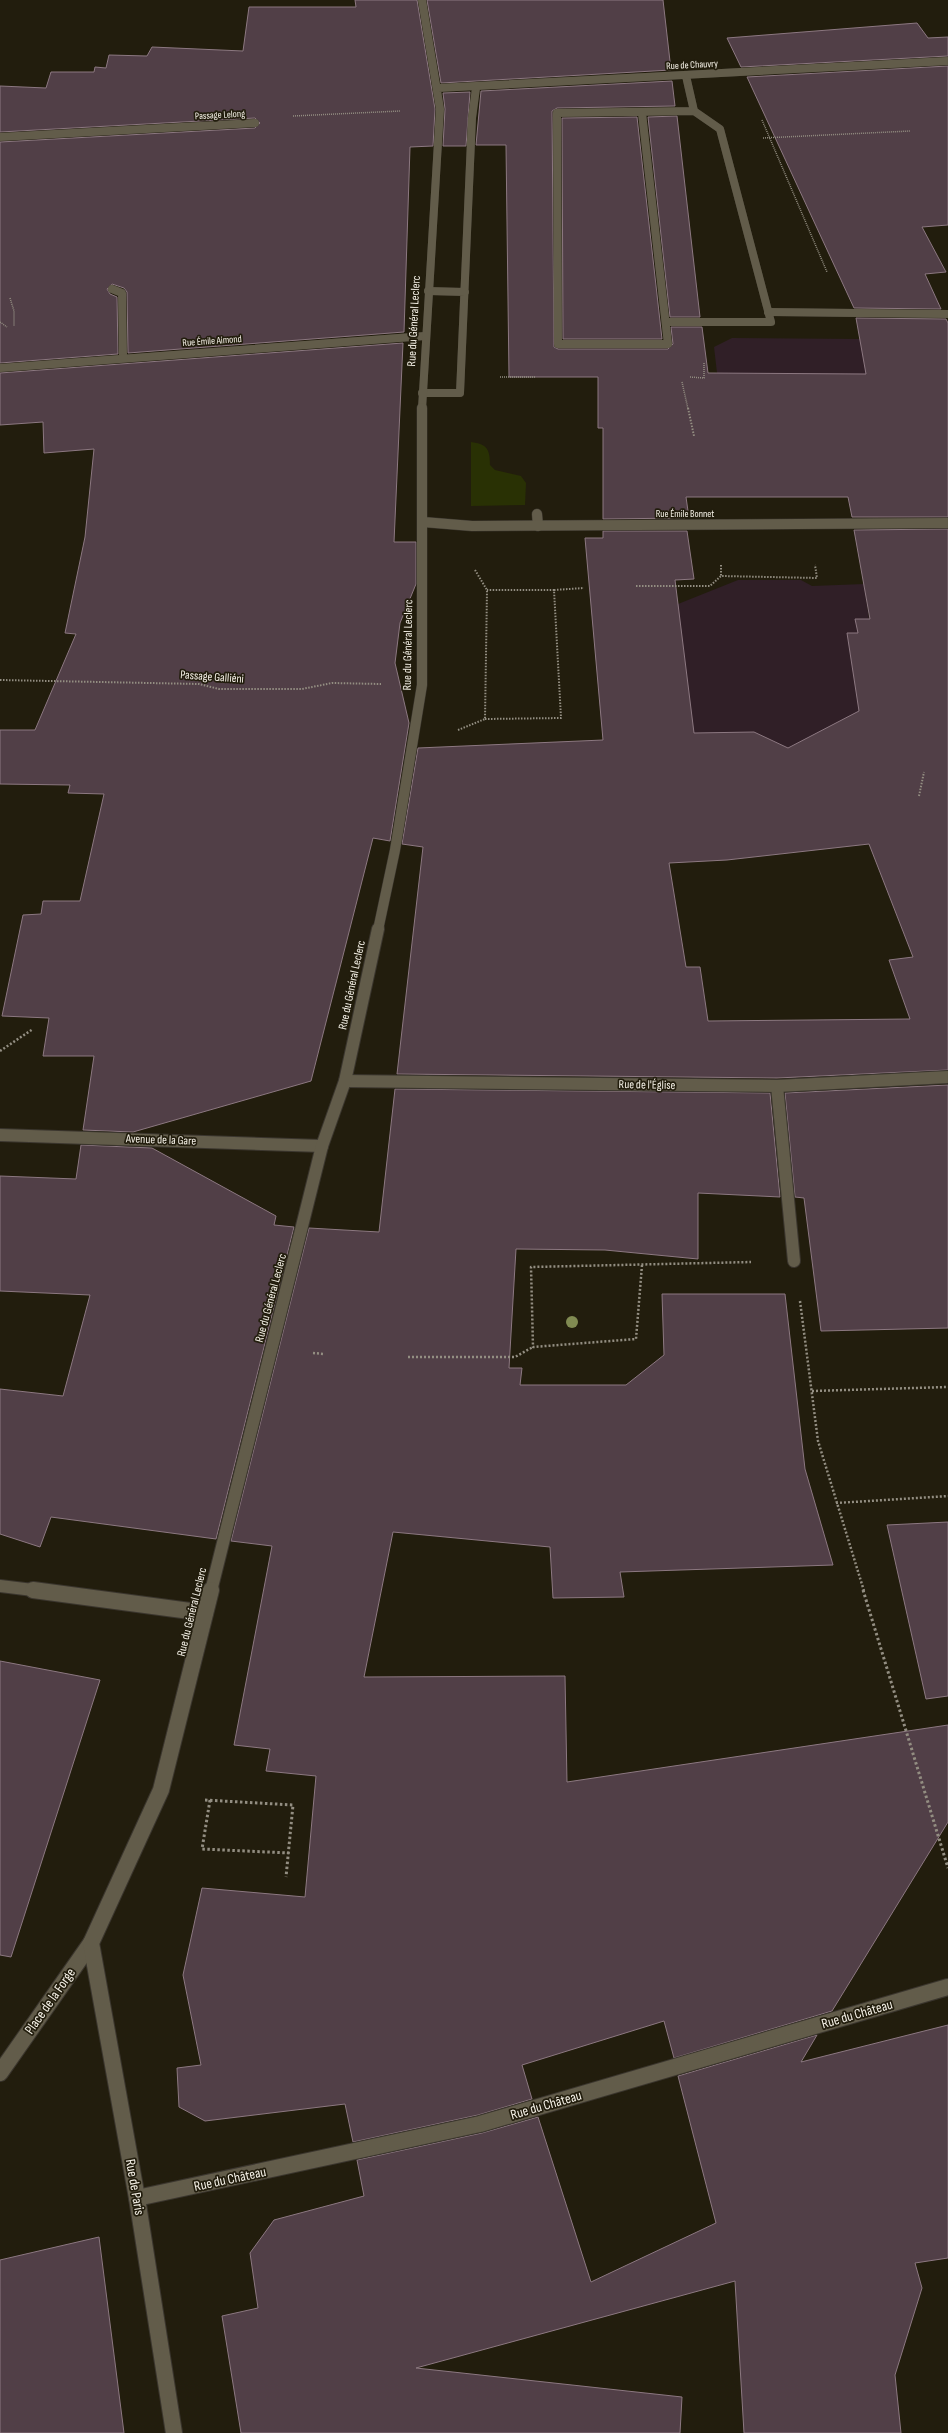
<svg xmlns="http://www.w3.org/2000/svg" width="948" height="2433" viewBox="0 0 948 2433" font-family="'Sofia Sans Condensed',sans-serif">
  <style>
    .education { fill: #301f27 }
    .green { fill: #293104 }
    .building { fill: #513f47; stroke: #8c7881; fill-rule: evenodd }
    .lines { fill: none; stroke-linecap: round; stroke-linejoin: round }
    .lane-far2-casing { stroke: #3b362e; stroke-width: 8 }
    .lane-far1-casing { stroke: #3b362e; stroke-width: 11 }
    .lane-casing { stroke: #3b362e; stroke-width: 14 }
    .street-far3-casing { stroke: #3b362e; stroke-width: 8 }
    .street-far2-casing { stroke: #3b362e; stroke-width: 11 }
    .street-far1-casing { stroke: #3b362e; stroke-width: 14 }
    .street-casing { stroke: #3b362e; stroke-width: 18 }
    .secondary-far3-casing { stroke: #3b362e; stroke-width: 8 }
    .secondary-far2-casing { stroke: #3b362e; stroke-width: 11 }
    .secondary-far1-casing { stroke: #3b362e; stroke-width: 14 }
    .secondary-casing { stroke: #3b362e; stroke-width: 18 }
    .path-far3 { stroke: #938e82; stroke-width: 1.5; stroke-dasharray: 1 1; stroke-linecap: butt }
    .path-far2 { stroke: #938e82; stroke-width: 2; stroke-dasharray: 1.5 1.5; stroke-linecap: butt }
    .path-far1 { stroke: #938e82; stroke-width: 2.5; stroke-dasharray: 2 2; stroke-linecap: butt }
    .path { stroke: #938e82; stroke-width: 3; stroke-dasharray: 2.5 2.5; stroke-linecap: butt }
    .lane-far2 { stroke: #625c4a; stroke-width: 8 }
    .lane-far1 { stroke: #625c4a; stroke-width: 10 }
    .lane { stroke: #625c4a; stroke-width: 12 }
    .street-far3 { stroke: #625c4a; stroke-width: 8 }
    .street-far2 { stroke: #625c4a; stroke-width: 10 }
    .street-far1 { stroke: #625c4a; stroke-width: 12 }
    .street { stroke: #625c4a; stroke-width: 16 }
    .secondary-far3 { stroke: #625c4a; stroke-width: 8 }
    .secondary-far2 { stroke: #625c4a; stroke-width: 10 }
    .secondary-far1 { stroke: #625c4a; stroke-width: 12 }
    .secondary { stroke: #625c4a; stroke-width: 16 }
    .tree { fill: #818b52 }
    .labels { text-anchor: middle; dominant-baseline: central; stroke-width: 3.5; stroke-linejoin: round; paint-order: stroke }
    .far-street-label { font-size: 10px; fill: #f6f2e8; stroke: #221d0d }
    .street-label { font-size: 12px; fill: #f6f2e8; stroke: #221d0d }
    .near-street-label { font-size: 14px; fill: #f6f2e8; stroke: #221d0d }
  </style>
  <rect width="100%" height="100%" fill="#221d0d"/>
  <path class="education" d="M 732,338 L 860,339 L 948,511 L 723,425 L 714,347 Z
    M 738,580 L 801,580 L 812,586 L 864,584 L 870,626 L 948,770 L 643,731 L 602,732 L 591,605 L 678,604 Z"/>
  <path class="green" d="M 471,442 C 487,444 490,449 490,465 L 495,470 L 521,476 L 526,483 L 525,505 L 471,506 Z"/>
  <path class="building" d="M 355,0 L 417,0 L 435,109 L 433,146 L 410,147 L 404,332 L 128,353 L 127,292 L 124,288 L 112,284 L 107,289 L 110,294 L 117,297 L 118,354 L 0,363 L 0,142 L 255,128 L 260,123 L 255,118 L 0,132 L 0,86 L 46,88 L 51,72 L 94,72 L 95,67 L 106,68 L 109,55 L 147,56 L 152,47 L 243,51 L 249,7 L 356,7 Z
    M 427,0 L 663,0 L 671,70 L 441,83 Z
    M 917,23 L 928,38 L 948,37 L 948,56 L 741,67 L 727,38 Z
    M 948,66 L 948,225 L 922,227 L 946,272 L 925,274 L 941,309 L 854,308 L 747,77 Z
    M 672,81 L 675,106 L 557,108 L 552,111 L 554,347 L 558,349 L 668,349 L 673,344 L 671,327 L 702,327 L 708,373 L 866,374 L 856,318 L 946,319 L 948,323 L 948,517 L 852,517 L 848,497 L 686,497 L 688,511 L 684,511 L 685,518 L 603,519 L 603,428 L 598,428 L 598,377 L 509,377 L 506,145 L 476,145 L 481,91 Z
    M 470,92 L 466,146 L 443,146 L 445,109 L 443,93 Z
    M 677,116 L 700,317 L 670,317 L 648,117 Z
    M 637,117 L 662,339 L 563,339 L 562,118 Z
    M 403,343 L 394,542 L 416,542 L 416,584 L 400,623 L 395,663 L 409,723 L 390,841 L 373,838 L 311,1081 L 133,1132 L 83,1130 L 94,1056 L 43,1056 L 49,1018 L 2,1016 L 23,915 L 41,914 L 43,901 L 80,901 L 104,794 L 68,793 L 70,785 L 0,784 L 0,730 L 35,730 L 76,634 L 65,633 L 85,537 L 94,449 L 44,453 L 43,422 L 0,425 L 0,373 Z
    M 948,529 L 948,1070 L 777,1078 L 397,1074 L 423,847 L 402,844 L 418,748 L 603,740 L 585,538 L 603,538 L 603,531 L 687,531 L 694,579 L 675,580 L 694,733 L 754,732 L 788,748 L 859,711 L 847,633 L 858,633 L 855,619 L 870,619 L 854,530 ZM 869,844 L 913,957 L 889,960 L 910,1019 L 708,1021 L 700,967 L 686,967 L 669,863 L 727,860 Z
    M 948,1085 L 948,1328 L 821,1331 L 804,1198 L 795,1197 L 785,1093 Z
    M 395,1089 L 770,1093 L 780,1197 L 698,1193 L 698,1259 L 605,1250 L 516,1249 L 509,1368 L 522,1368 L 520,1385 L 626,1385 L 664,1355 L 662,1294 L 785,1294 L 805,1469 L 833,1565 L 620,1572 L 624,1597 L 553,1598 L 550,1547 L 393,1532 L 364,1677 L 565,1676 L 567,1782 L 948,1725 L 948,1822 L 832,2011 L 674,2058 L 664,2021 L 522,2065 L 532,2099 L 478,2115 L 353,2142 L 345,2104 L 205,2121 L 179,2107 L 177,2068 L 201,2065 L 183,1975 L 202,1888 L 305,1897 L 316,1776 L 266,1771 L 270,1749 L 234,1745 L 272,1546 L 231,1541 L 309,1228 L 379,1232 Z
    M 81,1145 L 152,1148 L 276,1216 L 274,1225 L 294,1227 L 216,1539 L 51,1517 L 40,1547 L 0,1534 L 0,1389 L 63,1396 L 90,1295 L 0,1291 L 0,1176 L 76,1179 Z
    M 948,1522 L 948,1696 L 926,1699 L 887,1525 Z
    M 0,1661 L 100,1680 L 11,1957 L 0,1955 Z
    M 948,2025 L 948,2258 L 915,2263 L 922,2288 L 895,2375 L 901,2433 L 744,2433 L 735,2281 L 416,2368 L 682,2397 L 680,2433 L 241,2433 L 222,2316 L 258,2308 L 250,2253 L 274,2220 L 364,2196 L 357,2160 L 482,2133 L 538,2117 L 591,2282 L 716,2223 L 678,2076 L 817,2035 L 801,2062 Z
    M 99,2237 L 124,2433 L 0,2433 L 0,2260 Z"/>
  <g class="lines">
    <defs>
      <path id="lane-far2" d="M 686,76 L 694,111
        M 642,113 L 668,344 L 558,344 L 557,113 L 694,111 L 720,129 L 771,322 L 667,322
        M 0,137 L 255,123
        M 112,289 L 122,293 L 123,358
        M 428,291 L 465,292
        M 422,393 L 460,393 L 472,118 L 476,88"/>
      <path id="lane-far1" d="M 537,514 L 538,526"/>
      <path id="lane" d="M 777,1086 L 794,1261"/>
      <path id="street-far3" d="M 768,312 L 948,314
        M 0,368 L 425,336"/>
      <path id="street-far2" d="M 423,522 L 472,526 L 948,523"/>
      <path id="street-far1" d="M 345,1081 L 777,1086 L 948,1077
        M 0,1135 L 322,1146
        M 0,1586 L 41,1591"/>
      <path id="street" d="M 33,1590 L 205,1613
        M 0,2073 L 91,1943
        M 137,2198 L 480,2124 L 948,1987"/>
      <path id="secondary-far3" d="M 422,0 L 440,109 L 422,409
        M 438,88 L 948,61"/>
      <path id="secondary-far2" d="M 378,930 L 395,850 L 422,685 L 422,408"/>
      <path id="secondary-far1" d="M 211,1591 L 322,1146 L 345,1081 L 378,929"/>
      <path id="secondary" d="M 174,2433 L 137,2198 L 91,1943 L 161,1790 L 211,1590"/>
    </defs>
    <use href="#lane-far2" class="lane-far2-casing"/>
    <use href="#lane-far1" class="lane-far1-casing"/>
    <use href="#lane" class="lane-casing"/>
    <use href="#street-far3" class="street-far3-casing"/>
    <use href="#street-far2" class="street-far2-casing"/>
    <use href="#street-far1" class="street-far1-casing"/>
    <use href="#street" class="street-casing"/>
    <use href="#secondary-far3" class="secondary-far3-casing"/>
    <use href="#secondary-far2" class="secondary-far2-casing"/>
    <use href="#secondary-far1" class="secondary-far1-casing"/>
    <use href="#secondary" class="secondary-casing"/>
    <path class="path-far3" d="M 293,116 L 400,111
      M 762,120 L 827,272
      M 763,138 L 910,131
      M 10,298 L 14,311 L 14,326
      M 0,322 L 7,327
      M 500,377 L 535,377
      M 690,377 L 704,378 L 704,362
      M 682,382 L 688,409"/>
    <path class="path-far2" d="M 688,408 L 694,436
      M 721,565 L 721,576
      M 636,586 L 710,586 L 721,576 L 817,578 L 815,565
      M 554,590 L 584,588
      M 0,680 L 199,684 L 219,689 L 302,689 L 332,683 L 381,684
      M 485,719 L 561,718 L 554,590 L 487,590
      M 458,730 L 485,719 L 487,590 L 475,570
      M 919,796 L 924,772"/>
    <path class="path-far1" d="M 0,1051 L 33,1029
      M 642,1265 L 636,1339 L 533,1347 L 531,1267 L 751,1262
      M 800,1301 L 818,1441 L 864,1591
      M 313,1353 L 324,1354
      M 408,1357 L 515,1357 L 533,1347
      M 812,1391 L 948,1387
      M 836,1503 L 948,1496"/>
    <path class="path" d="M 863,1590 L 948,1868
      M 205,1800 L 293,1805 L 286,1877
      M 210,1800 L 202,1849 L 289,1853"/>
    <use href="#lane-far2" class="lane-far2"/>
    <use href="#lane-far1" class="lane-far1"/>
    <use href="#lane" class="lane"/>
    <use href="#street-far3" class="street-far3"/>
    <use href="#street-far2" class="street-far2"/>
    <use href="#street-far1" class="street-far1"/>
    <use href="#street" class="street"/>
    <use href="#secondary-far3" class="secondary-far3"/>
    <use href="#secondary-far2" class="secondary-far2"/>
    <use href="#secondary-far1" class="secondary-far1"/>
    <use href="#secondary" class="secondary"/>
  </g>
  <circle class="tree" cx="572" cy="1322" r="6"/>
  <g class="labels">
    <g class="far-street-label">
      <text transform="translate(692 65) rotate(-3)">Rue de Chauvry</text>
      <text transform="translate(220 115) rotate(-3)">Passage Lelong</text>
      <text transform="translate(212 341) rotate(-4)">Rue Émile Aimond</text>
      <text x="685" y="514">Rue Émile Bonnet</text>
    </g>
    <g class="street-label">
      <text transform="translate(414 321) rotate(-87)">Rue du Général Leclerc</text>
      <text transform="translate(408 645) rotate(-89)">Rue du Général Leclerc</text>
      <text transform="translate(212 677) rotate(4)">Passage Galliéni</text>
      <text transform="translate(352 985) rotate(-78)">Rue du Général Leclerc</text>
      <text transform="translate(647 1085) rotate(1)">Rue de l'Église</text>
      <text transform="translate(161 1140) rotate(2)">Avenue de la Gare</text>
      <text transform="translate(271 1298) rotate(-75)">Rue du Général Leclerc</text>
      <text transform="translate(192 1612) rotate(-76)">Rue du Général Leclerc</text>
    </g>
    <g class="near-street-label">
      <text transform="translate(50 2001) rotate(-55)">Place de la Forge</text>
      <text transform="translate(857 2014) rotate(-16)">Rue du Château</text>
      <text transform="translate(546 2105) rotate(-16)">Rue du Château</text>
      <text transform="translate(230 2179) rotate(-12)">Rue du Château</text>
      <text transform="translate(135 2187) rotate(80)">Rue de Paris</text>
    </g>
  </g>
</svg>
